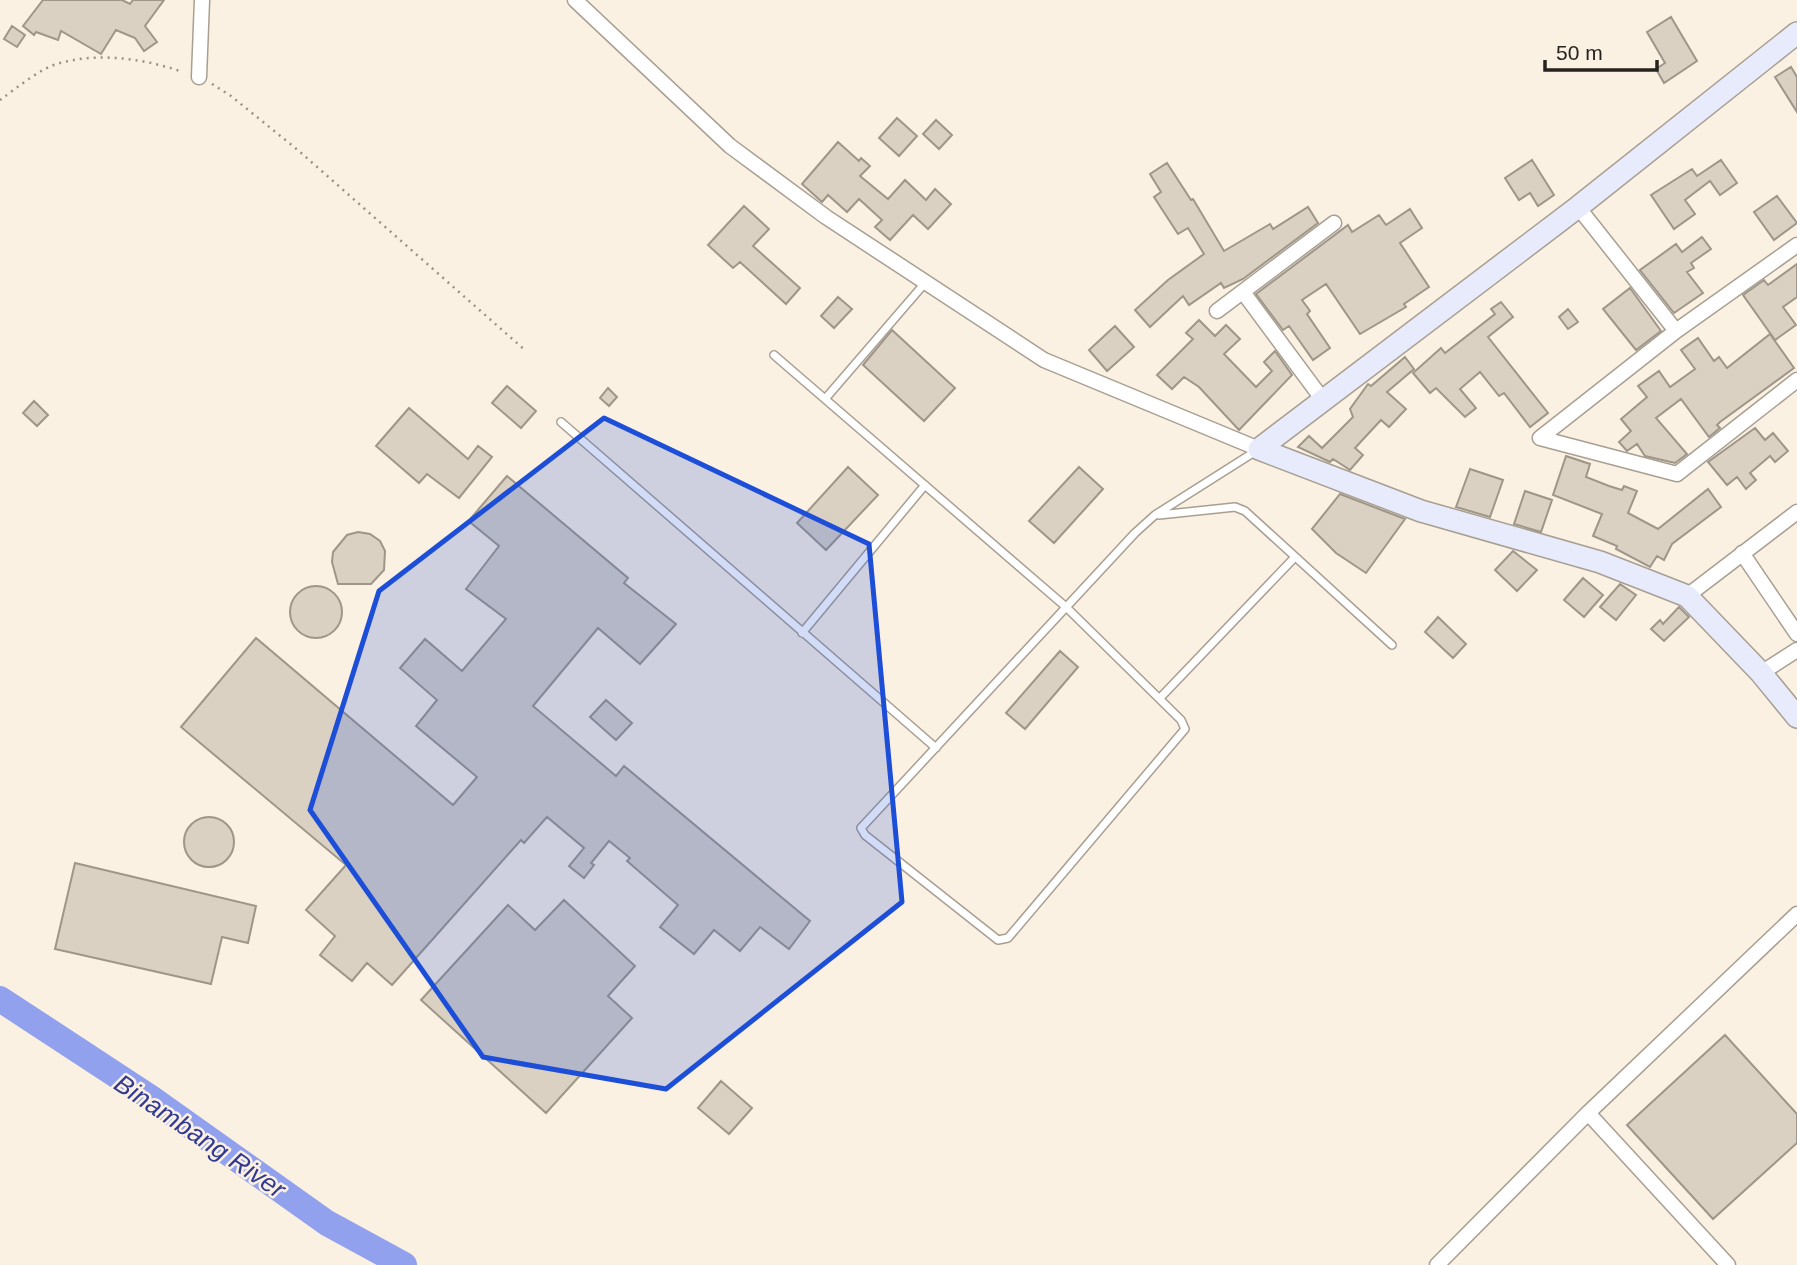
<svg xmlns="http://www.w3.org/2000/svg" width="1797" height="1265" viewBox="0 0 1797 1265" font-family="Arial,sans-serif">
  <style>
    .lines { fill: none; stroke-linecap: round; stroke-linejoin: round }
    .river { stroke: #91a1ed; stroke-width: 26 }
    .building { fill: #dad1c3; stroke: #9e9688; stroke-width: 2 }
    .lane-casing { stroke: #a89f92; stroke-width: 10 }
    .street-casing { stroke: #a89f92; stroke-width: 17 }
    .secondary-casing { stroke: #a89f92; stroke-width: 24 }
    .path { stroke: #989188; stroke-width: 2.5; stroke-dasharray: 2 5; stroke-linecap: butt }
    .lane { stroke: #fff; stroke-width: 7 }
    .street { stroke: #fff; stroke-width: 14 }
    .secondary { stroke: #e7ebfc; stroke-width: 21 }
    .marked { fill: #1d4ed8; fill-opacity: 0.2; stroke: #1d4ed8; stroke-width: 5; stroke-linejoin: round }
    .labels { text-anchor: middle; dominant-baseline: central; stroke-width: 5; stroke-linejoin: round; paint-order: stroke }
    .water-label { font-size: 26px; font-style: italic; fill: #323991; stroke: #faf1e3 }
  </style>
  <rect width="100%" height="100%" fill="#faf1e3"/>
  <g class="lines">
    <path class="river" d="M 0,999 L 151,1098 L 327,1223 L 404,1265"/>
  </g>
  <path class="building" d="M 43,0 L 122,0 L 130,4 L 133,0 L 164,0 L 145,26 L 157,42 L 144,51 L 135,38 L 116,30 L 101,54 L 61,31 L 58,40 L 36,32 L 34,35 L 23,26 Z
    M 1671,17 L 1697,61 L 1664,83 L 1656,69 L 1665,63 L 1647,32 Z
    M 12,26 L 25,35 L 17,47 L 4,39 Z
    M 1791,67 L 1797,77 L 1797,112 L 1775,77 Z
    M 897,118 L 917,136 L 899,156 L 879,138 Z
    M 936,120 L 952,135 L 939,149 L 923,134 Z
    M 838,142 L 859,161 L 861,158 L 870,166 L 860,176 L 888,199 L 905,180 L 926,200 L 935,189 L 951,204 L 928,229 L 913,215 L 890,240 L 875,227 L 882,220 L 859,199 L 847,212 L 828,195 L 822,202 L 802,184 Z
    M 1532,160 L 1554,195 L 1538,206 L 1530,193 L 1519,200 L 1505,178 Z
    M 1721,160 L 1737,183 L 1720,195 L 1710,181 L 1685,200 L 1695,214 L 1674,229 L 1651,195 L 1692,169 L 1697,176 Z
    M 1167,163 L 1191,200 L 1193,199 L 1224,251 L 1270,224 L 1273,229 L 1308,207 L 1318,223 L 1243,279 L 1224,288 L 1221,283 L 1189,305 L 1183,296 L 1150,327 L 1135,310 L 1168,280 L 1204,254 L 1188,228 L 1178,234 L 1154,197 L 1161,192 L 1150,174 Z
    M 1777,196 L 1797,223 L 1774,240 L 1754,212 Z
    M 744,206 L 769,229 L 753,246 L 800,288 L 786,304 L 740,262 L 733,268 L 708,245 Z
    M 1410,209 L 1422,228 L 1400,243 L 1429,287 L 1404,304 L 1406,307 L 1360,334 L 1326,284 L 1302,300 L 1310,311 L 1307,314 L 1330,348 L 1313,360 L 1289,326 L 1283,330 L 1256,294 L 1348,225 L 1352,232 L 1379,215 L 1386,225 Z
    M 1702,237 L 1711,249 L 1691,263 L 1694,268 L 1687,272 L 1703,293 L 1674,313 L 1640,270 L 1676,244 L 1682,252 Z
    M 1797,264 L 1797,297 L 1783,307 L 1796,325 L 1775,340 L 1743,295 L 1764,280 L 1768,285 Z
    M 1630,288 L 1661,331 L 1636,350 L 1603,309 Z
    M 838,297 L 852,309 L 834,328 L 821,316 Z
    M 1501,302 L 1513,317 L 1488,337 L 1548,413 L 1530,427 L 1504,393 L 1499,396 L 1480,372 L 1460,389 L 1476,408 L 1465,417 L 1436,388 L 1430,393 L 1413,373 L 1441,348 L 1445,353 L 1495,314 L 1491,309 Z
    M 1568,309 L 1578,322 L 1568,329 L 1559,317 Z
    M 1199,320 L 1215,336 L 1226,325 L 1240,339 L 1224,354 L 1256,387 L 1272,371 L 1264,362 L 1275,351 L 1292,375 L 1239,430 L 1199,387 L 1184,377 L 1172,389 L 1157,375 L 1193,339 L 1186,333 Z
    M 1115,326 L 1134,347 L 1107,371 L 1089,350 Z
    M 892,330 L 955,388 L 924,421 L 863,365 Z
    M 1770,334 L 1794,368 L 1720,422 L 1717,425 L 1720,428 L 1709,437 L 1681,399 L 1656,418 L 1687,454 L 1675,463 L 1645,456 L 1637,444 L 1627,451 L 1619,442 L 1631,431 L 1621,419 L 1647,397 L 1638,386 L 1659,371 L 1670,387 L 1695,369 L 1681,350 L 1698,338 L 1714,361 L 1719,357 L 1727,368 Z
    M 1405,357 L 1414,369 L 1387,392 L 1406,409 L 1389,427 L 1381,420 L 1355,448 L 1363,455 L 1350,470 L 1333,459 L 1330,462 L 1298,447 L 1309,436 L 1322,448 L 1353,417 L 1350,409 L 1368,384 L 1371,386 Z
    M 507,386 L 536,411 L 521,428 L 492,403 Z
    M 608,388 L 617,397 L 609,406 L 600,398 Z
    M 34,401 L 48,415 L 37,426 L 23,413 Z
    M 409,408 L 468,459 L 478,446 L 492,457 L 459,498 L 427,474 L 419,483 L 376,446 Z
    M 1755,428 L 1765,440 L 1773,433 L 1788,451 L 1775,462 L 1770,456 L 1750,473 L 1756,480 L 1746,489 L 1737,477 L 1727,485 L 1708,462 Z
    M 1566,456 L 1590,464 L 1586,477 L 1609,486 L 1622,490 L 1624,486 L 1637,491 L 1628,513 L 1658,529 L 1708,489 L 1721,507 L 1672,544 L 1664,560 L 1657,556 L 1650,567 L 1616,549 L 1617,546 L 1593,536 L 1602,514 L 1553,495 Z
    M 848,467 L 878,495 L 826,550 L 797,523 Z
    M 1079,467 L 1103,489 L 1054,543 L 1029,521 Z
    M 1470,469 L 1503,480 L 1490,517 L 1456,507 Z
    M 507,476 L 628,578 L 624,583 L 676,624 L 640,664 L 598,628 L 533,706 L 616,776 L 624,766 L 810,921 L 789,949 L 760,927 L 740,951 L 714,930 L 694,954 L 660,927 L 678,905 L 627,861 L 630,858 L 609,841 L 591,863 L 594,865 L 584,878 L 569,866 L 584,848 L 547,817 L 524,843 L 521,840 L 392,985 L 367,963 L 352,981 L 320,955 L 335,936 L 306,910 L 346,865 L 181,727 L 256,638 L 453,805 L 477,777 L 416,726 L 437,700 L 400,668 L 425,639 L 462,671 L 506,619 L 466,589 L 499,546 L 471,523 L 471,518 Z
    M 1525,491 L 1552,500 L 1541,532 L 1514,524 Z
    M 1340,494 L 1405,519 L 1366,573 L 1336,553 L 1312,529 Z
    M 358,532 L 370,534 L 380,541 L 385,551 L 384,570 L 371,584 L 338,584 L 332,562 L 333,552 L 347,535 Z
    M 1513,551 L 1537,570 L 1517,591 L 1495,570 Z
    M 1583,578 L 1603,595 L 1584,617 L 1564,600 Z
    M 1620,584 L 1636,595 L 1616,620 L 1600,607 Z
    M290 612a26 26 0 1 1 52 0a26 26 0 1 1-52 0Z
    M 1679,607 L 1689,617 L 1664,641 L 1651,629 L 1660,620 L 1663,624 Z
    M 1438,617 L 1466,644 L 1453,658 L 1425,632 Z
    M 1060,651 L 1078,667 L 1025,729 L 1006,713 Z
    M 606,700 L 632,723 L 616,740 L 590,717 Z
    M184 842a25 25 0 1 1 50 0a25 25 0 1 1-50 0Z
    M 75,863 L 256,906 L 248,943 L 222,937 L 211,984 L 55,949 Z
    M 564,900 L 635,966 L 608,996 L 632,1018 L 546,1113 L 421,1000 L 508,905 L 535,930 Z
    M 1725,1035 L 1797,1114 L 1797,1143 L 1713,1219 L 1627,1125 Z
    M 721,1081 L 752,1108 L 729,1134 L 698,1108 Z"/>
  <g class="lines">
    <defs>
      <path id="lane" d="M 774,355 L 1066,607 L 1181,720 L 1185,729 L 1008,938 L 998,940 L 865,835 L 861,828 L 1135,533 L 1155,515 L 1256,451
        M 825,399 L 925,283
        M 561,422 L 936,748
        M 1159,515 L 1235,507 L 1245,511 L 1392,645
        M 802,633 L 925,485
        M 1160,698 L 1295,557"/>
      <path id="street" d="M 575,0 L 730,146 L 826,217 L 1044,360 L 1259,449
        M 199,77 L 202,0
        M 1578,207 L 1676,331
        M 1243,292 L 1323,400
        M 1217,311 L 1334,223
        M 1540,438 L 1676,331 L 1797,245
        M 1540,438 L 1677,474 L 1797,380
        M 1742,553 L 1797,634
        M 1687,596 L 1797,512
        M 1761,673 L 1797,650
        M 1588,1113 L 1728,1265
        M 1437,1265 L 1588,1113 L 1797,914"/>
      <path id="secondary" d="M 1259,449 L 1578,207 L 1797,33
        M 1259,449 L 1421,511 L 1600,562 L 1687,596 L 1761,673 L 1797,717"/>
    </defs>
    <use href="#lane" class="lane-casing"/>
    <use href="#street" class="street-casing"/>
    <use href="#secondary" class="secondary-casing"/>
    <path class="path" d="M 212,84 L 231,96 L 299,151 L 526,351
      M 0,100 C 17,88 40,68 60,63 C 101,52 145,59 183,72"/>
    <use href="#lane" class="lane"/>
    <use href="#street" class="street"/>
    <use href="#secondary" class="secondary"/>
  </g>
  <path class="marked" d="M 604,418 L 869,544 L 902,902 L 666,1089 L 483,1057 L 310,810 L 379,591 Z"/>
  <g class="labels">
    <g class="water-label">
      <text transform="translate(200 1136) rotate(34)">Binambang River</text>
    </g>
  </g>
  <path d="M1545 60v10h112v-10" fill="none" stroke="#26221d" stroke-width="3.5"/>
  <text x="1556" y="60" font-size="21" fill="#26221d" stroke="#faf1e3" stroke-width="5" paint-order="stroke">50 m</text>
</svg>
